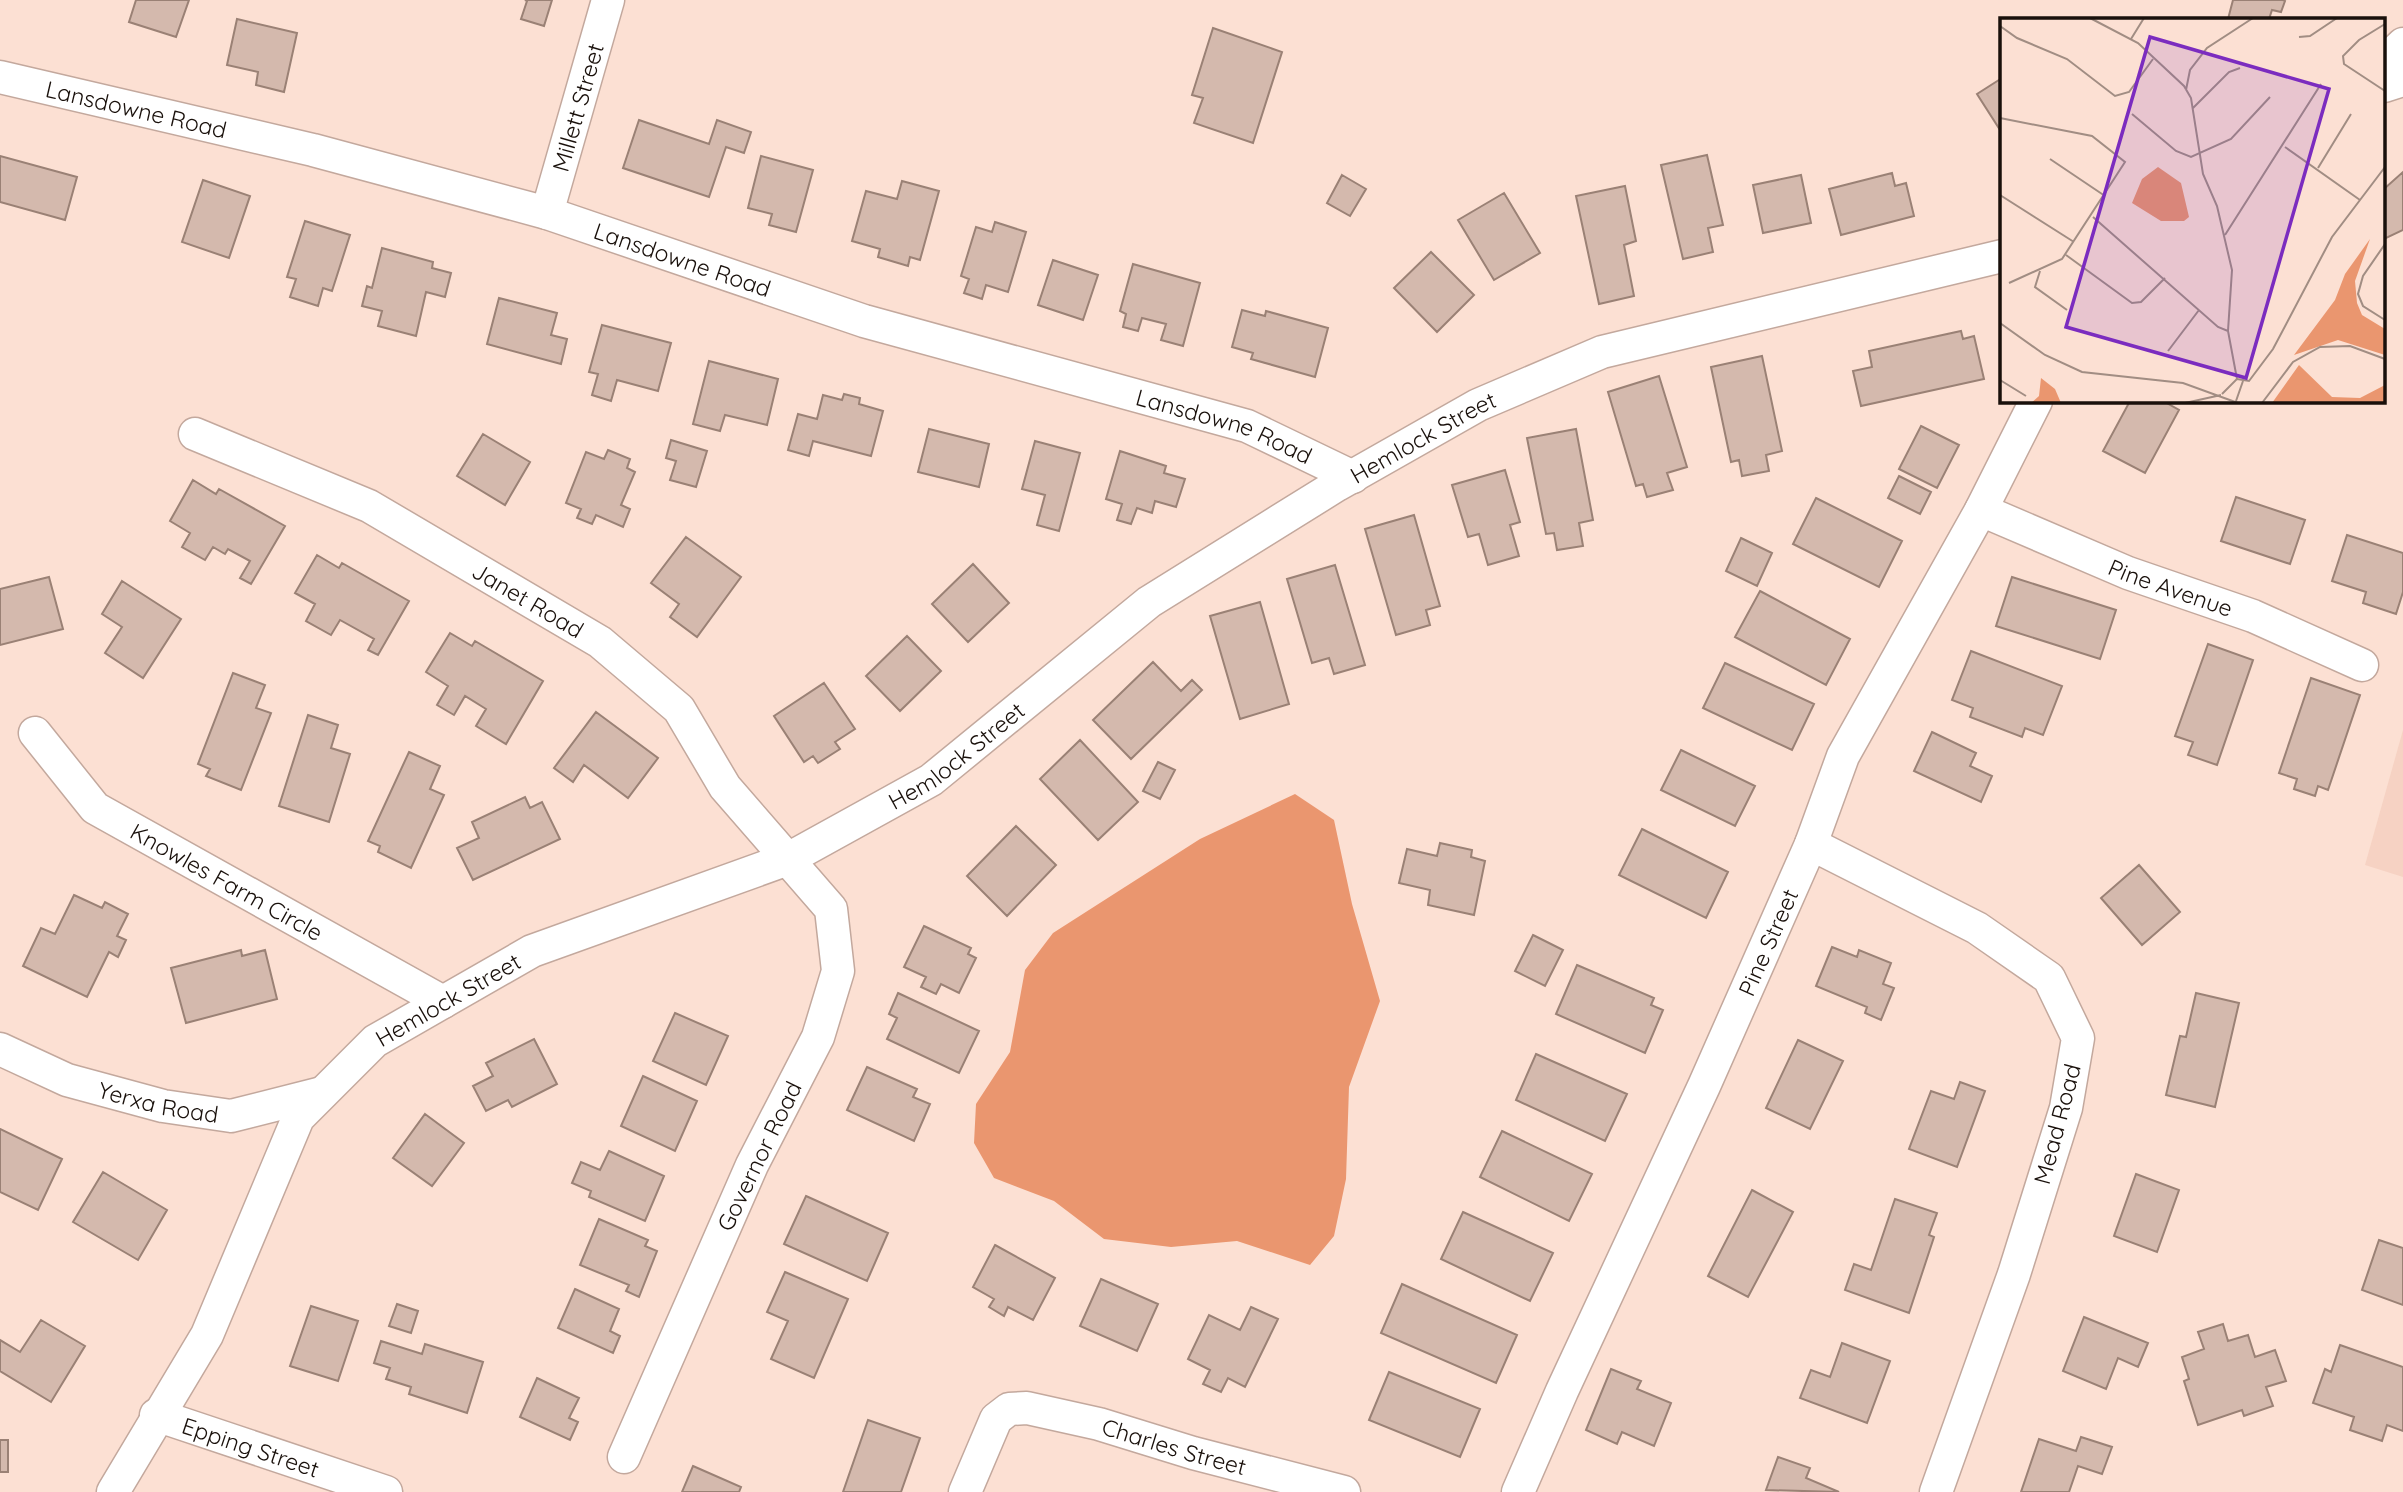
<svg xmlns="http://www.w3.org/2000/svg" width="2403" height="1492" viewBox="0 0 2403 1492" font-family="Quicksand,sans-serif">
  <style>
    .built { fill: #f6d2c3 }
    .forest { fill: #ea966f }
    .building { fill: #d4b9ad; stroke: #9a8175; stroke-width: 2 }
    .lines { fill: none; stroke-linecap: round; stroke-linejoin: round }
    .street-casing { stroke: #c3a89d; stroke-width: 35 }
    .street { stroke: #fff; stroke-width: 32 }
    .labels { text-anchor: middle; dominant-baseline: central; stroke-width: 5; stroke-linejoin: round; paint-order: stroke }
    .street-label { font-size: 23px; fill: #19100b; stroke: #fff }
    .inset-road { fill: none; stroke: #a18d83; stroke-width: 2 }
    .view { fill: #7b2cbf; fill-opacity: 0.15; stroke: #7b2cbf; stroke-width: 3.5 }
    .inset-edge { fill: none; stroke: #19100b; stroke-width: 3.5 }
  </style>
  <rect width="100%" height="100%" fill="#fce0d3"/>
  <path class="built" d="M 2403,730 L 2403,877 L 2365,865 Z"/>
  <path class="forest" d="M 1295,794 L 1334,820 L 1352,904 L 1380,1001 L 1349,1087 L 1346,1179 L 1334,1236 L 1310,1265 L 1237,1241 L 1171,1247 L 1104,1239 L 1054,1201 L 994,1178 L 974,1143 L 976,1104 L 1010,1052 L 1025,970 L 1053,933 L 1200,839 Z"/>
  <path class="building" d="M 136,0 L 189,0 L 176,37 L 129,22 Z
    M 525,0 L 552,0 L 544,26 L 521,19 L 527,1 Z
    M 2233,0 L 2283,0 L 2285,1 L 2281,12 L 2272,10 L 2269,19 L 2228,19 Z
    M 237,19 L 297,33 L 284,92 L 256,85 L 258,72 L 227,65 Z
    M 1213,28 L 1282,52 L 1253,143 L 1194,123 L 1203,98 L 1192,95 Z
    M 2002,78 L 2002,133 L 1977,94 Z
    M 639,120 L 709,144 L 717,120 L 751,132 L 744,153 L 726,147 L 709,197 L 623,168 Z
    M 1707,155 L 1723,225 L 1708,228 L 1713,252 L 1683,259 L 1661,165 Z
    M 0,156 L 77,177 L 65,220 L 0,202 Z
    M 761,156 L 813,170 L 796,232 L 769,225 L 772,214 L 748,208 Z
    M 2403,172 L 2403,230 L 2384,239 L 2384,189 Z
    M 1892,173 L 1895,186 L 1906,183 L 1914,216 L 1841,235 L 1829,189 Z
    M 1342,175 L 1366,189 L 1350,216 L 1327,203 Z
    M 1801,175 L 1811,223 L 1763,233 L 1753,185 Z
    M 203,180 L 250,196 L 229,258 L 182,242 Z
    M 902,181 L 939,191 L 920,260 L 910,257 L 908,266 L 878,257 L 880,249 L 852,241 L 866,191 L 897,199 Z
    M 1625,186 L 1636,241 L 1624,245 L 1634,296 L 1599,304 L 1576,196 Z
    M 1504,193 L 1540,253 L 1494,280 L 1458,220 Z
    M 305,221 L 350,235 L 332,291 L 323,288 L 318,306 L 290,297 L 296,279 L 287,277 Z
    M 995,222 L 1026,232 L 1008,292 L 986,285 L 982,299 L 964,293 L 969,279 L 961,276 L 976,227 L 992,232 Z
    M 382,248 L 433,262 L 432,268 L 451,273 L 445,297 L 426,292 L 416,336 L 378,326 L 382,311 L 362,306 L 367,286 L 372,288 Z
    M 1431,252 L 1474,295 L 1437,332 L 1394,288 Z
    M 1053,260 L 1098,275 L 1083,320 L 1038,305 Z
    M 1133,264 L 1200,283 L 1183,346 L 1161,340 L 1166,324 L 1142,318 L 1138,331 L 1123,327 L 1126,314 L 1120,311 Z
    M 499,298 L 557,313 L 551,335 L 567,339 L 561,364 L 487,344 Z
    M 1242,310 L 1265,316 L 1266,311 L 1328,328 L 1315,377 L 1251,359 L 1253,353 L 1232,347 Z
    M 602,325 L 671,343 L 658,391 L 617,380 L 611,401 L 592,395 L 598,374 L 589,372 Z
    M 1961,331 L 1963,339 L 1974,336 L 1984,379 L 1861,406 L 1853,371 L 1872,367 L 1869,351 Z
    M 1762,356 L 1782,451 L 1766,455 L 1769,471 L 1742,476 L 1739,460 L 1731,462 L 1711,367 Z
    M 709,361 L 778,379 L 767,425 L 725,415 L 720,431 L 693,424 Z
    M 1659,376 L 1687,467 L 1667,473 L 1673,490 L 1647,497 L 1643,484 L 1636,486 L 1608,392 Z
    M 844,394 L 860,398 L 859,404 L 883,411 L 871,456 L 813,441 L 809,456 L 788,450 L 798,414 L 817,419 L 823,395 L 842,400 Z
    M 2130,401 L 2163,401 L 2179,410 L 2145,473 L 2103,451 Z
    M 1921,426 L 1959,445 L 1937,488 L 1899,469 Z
    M 929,429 L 989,444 L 979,487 L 918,472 Z
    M 1576,429 L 1593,520 L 1579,523 L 1583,546 L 1557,550 L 1554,533 L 1546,534 L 1527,438 Z
    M 483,434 L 530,462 L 505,505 L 457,476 Z
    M 671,440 L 707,451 L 696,487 L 670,480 L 676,461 L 666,458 Z
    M 1035,441 L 1080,453 L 1059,531 L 1037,525 L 1045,495 L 1022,489 Z
    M 608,450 L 630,459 L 627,468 L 635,472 L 621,505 L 630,509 L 623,527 L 596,515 L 592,524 L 577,518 L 581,509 L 566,503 L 586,452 L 604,459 Z
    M 1120,451 L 1166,466 L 1164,473 L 1185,479 L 1176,507 L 1155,501 L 1152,513 L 1137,508 L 1131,524 L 1117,520 L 1122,504 L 1106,499 Z
    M 1505,470 L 1520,522 L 1510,525 L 1519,556 L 1488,565 L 1479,534 L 1468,537 L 1452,485 Z
    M 1899,476 L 1931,492 L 1920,514 L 1888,498 Z
    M 193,480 L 216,494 L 219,489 L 285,526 L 251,584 L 240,578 L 250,561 L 228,549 L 225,554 L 213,547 L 205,560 L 182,547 L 190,533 L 170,521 Z
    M 2236,497 L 2305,520 L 2290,564 L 2221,541 Z
    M 1816,498 L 1902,541 L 1879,587 L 1793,544 Z
    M 1414,515 L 1440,606 L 1426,610 L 1430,625 L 1396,635 L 1365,529 Z
    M 2347,535 L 2403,553 L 2403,592 L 2396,614 L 2363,603 L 2366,592 L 2332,581 Z
    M 686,537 L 741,577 L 697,637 L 670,617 L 679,604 L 651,583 Z
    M 1741,538 L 1772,553 L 1757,586 L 1726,571 Z
    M 317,555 L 339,568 L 342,563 L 409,601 L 378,655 L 368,650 L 374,639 L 340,620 L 331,635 L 306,621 L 315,604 L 295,593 Z
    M 973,564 L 1009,603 L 968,642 L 932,604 Z
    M 1335,565 L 1365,665 L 1334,674 L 1329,658 L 1312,663 L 1287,579 Z
    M 49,577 L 63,629 L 0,645 L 0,589 Z
    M 2012,577 L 2116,610 L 2100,659 L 1996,626 Z
    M 122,581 L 181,619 L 143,678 L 105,653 L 122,627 L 102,614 Z
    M 1760,591 L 1850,639 L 1826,685 L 1735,637 Z
    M 1260,602 L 1289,704 L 1240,719 L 1210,616 Z
    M 450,633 L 472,646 L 475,641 L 543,681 L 506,744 L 476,726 L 486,709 L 465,696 L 454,715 L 437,705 L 448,686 L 426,672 Z
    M 907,636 L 941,671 L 900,711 L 866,676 Z
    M 2208,644 L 2253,660 L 2217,765 L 2188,755 L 2193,742 L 2175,736 Z
    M 1971,651 L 2062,686 L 2043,735 L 2025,728 L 2022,737 L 1970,717 L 1973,708 L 1952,700 Z
    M 1153,662 L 1181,691 L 1192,680 L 1202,690 L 1131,759 L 1093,720 Z
    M 1725,663 L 1814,704 L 1792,750 L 1703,708 Z
    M 233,673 L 265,685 L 256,708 L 271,713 L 241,790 L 206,776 L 210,769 L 198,764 Z
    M 2311,678 L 2360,695 L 2328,790 L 2318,786 L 2315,796 L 2294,789 L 2297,779 L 2279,773 Z
    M 824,683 L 855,729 L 835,742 L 840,749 L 818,763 L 813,756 L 804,762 L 774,716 Z
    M 596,712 L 658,758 L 628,798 L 584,765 L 573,782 L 554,768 Z
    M 308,715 L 338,725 L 331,748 L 350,754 L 329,822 L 279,806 Z
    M 1932,732 L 1976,753 L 1970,766 L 1992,776 L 1981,802 L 1914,771 Z
    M 1080,740 L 1138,802 L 1098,840 L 1040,779 Z
    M 1681,750 L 1755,786 L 1735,826 L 1661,790 Z
    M 409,752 L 440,766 L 430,789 L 444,795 L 411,868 L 378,852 L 380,846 L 368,841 Z
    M 1158,762 L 1175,770 L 1160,799 L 1143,791 Z
    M 525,797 L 530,808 L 542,802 L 560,839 L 473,880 L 457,848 L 479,838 L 472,822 Z
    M 1016,826 L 1056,865 L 1007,916 L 967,876 Z
    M 1642,829 L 1728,872 L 1706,918 L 1619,875 Z
    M 1440,843 L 1472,850 L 1471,857 L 1485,861 L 1474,915 L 1428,905 L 1430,890 L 1399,883 L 1407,849 L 1437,856 Z
    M 2139,865 L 2180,912 L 2142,945 L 2101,898 Z
    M 74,895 L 102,908 L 105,902 L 128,914 L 117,936 L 126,940 L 118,957 L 109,952 L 87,997 L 23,966 L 41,928 L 55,934 Z
    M 924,926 L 971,948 L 968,954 L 976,958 L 959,993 L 941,984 L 936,994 L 921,987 L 926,977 L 904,967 Z
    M 1533,935 L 1563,950 L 1545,986 L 1515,971 Z
    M 1832,947 L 1857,957 L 1859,950 L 1891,963 L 1883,984 L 1894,988 L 1881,1020 L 1865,1013 L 1867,1007 L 1816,986 Z
    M 241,950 L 242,956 L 265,950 L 277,999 L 186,1023 L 171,968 Z
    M 1577,965 L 1654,998 L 1651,1005 L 1663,1010 L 1645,1053 L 1556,1014 Z
    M 898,993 L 979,1031 L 959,1073 L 887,1039 L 897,1018 L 889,1014 Z
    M 2196,993 L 2239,1003 L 2215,1107 L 2166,1095 L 2180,1036 L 2186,1037 Z
    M 675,1013 L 728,1036 L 706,1085 L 653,1061 Z
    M 534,1039 L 557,1084 L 512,1107 L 508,1100 L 486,1111 L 473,1086 L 493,1076 L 486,1063 Z
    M 1798,1040 L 1843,1061 L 1810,1129 L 1766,1108 Z
    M 1536,1054 L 1627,1094 L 1605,1141 L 1516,1100 Z
    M 867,1067 L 917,1089 L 913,1097 L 930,1104 L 914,1141 L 847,1110 Z
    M 643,1076 L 697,1101 L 675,1151 L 621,1126 Z
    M 1960,1082 L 1985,1091 L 1957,1167 L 1909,1149 L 1931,1091 L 1954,1099 Z
    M 425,1114 L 464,1143 L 432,1186 L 393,1158 Z
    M 0,1129 L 62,1159 L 38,1210 L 0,1192 Z
    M 1502,1131 L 1592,1174 L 1569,1221 L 1480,1177 Z
    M 609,1151 L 664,1176 L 645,1221 L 589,1197 L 591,1191 L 572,1183 L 581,1162 L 600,1170 Z
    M 103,1172 L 167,1210 L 138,1260 L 73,1222 Z
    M 2136,1174 L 2179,1190 L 2157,1252 L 2114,1236 Z
    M 1752,1190 L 1793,1212 L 1748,1297 L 1708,1276 Z
    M 806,1196 L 888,1233 L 867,1281 L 784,1244 Z
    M 1895,1199 L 1937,1213 L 1929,1235 L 1934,1237 L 1909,1313 L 1845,1290 L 1854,1264 L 1871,1270 Z
    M 1463,1212 L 1553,1253 L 1530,1301 L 1441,1259 Z
    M 599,1219 L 648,1240 L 645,1246 L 657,1251 L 639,1297 L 626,1291 L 629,1285 L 580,1265 Z
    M 2379,1240 L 2403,1248 L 2403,1305 L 2362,1290 Z
    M 995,1245 L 1055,1278 L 1033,1320 L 1008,1307 L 1004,1316 L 989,1307 L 994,1299 L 973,1287 Z
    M 785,1272 L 848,1299 L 814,1378 L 771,1359 L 788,1321 L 767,1312 Z
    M 1101,1279 L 1158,1304 L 1137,1351 L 1080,1326 Z
    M 1402,1284 L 1517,1335 L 1496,1383 L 1381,1333 Z
    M 575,1289 L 619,1309 L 610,1331 L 620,1336 L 613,1353 L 558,1328 Z
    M 397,1304 L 418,1311 L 411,1333 L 389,1326 Z
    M 311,1306 L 358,1321 L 338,1381 L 290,1366 Z
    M 1251,1307 L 1278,1319 L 1245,1387 L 1228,1378 L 1221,1392 L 1203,1384 L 1210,1370 L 1188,1359 L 1209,1315 L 1240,1330 Z
    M 2084,1317 L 2148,1343 L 2138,1367 L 2118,1358 L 2106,1389 L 2063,1371 Z
    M 41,1320 L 85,1346 L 51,1402 L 0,1371 L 0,1340 L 20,1352 Z
    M 2223,1324 L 2228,1341 L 2248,1335 L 2255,1357 L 2275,1350 L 2286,1381 L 2266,1387 L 2273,1406 L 2244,1416 L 2242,1410 L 2198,1425 L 2184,1381 L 2189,1379 L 2182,1357 L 2204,1349 L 2198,1332 Z
    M 381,1341 L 422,1354 L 425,1344 L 483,1362 L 467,1413 L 409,1394 L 411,1387 L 386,1379 L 390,1368 L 374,1363 Z
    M 1842,1343 L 1890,1361 L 1867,1423 L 1800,1398 L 1811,1370 L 1830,1377 Z
    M 2340,1345 L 2403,1367 L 2403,1431 L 2387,1425 L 2382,1441 L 2350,1430 L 2354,1417 L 2313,1403 L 2325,1369 L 2331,1372 Z
    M 1611,1369 L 1641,1381 L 1637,1389 L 1671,1403 L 1654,1446 L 1622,1432 L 1617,1444 L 1586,1430 Z
    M 1389,1372 L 1480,1409 L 1460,1457 L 1369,1420 Z
    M 537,1378 L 579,1398 L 569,1418 L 578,1422 L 570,1440 L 520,1417 Z
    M 868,1420 L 920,1438 L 901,1492 L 843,1492 Z
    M 2081,1437 L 2112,1447 L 2102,1474 L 2078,1466 L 2069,1492 L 2021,1492 L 2039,1439 L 2076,1451 Z
    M 0,1440 L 8,1440 L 8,1472 L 0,1472 Z
    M 1778,1457 L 1810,1468 L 1806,1478 L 1839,1492 L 1766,1490 Z
    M 693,1466 L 741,1487 L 739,1492 L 682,1492 Z"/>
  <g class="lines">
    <defs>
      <g id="street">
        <path d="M 2384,62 L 2403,44"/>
        <path id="s1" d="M 0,77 L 313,150 L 547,213 L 864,321 L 1247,426 L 1353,477"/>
        <path d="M 2384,86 L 2403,80"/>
        <path id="s2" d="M 547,213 L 608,0"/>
        <path id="s3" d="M 195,434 L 369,506 L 600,642 L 679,709 L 725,787 L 831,909 L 838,971 L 818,1037 L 752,1165 L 624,1457"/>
        <path id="s4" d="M 1981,510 L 2128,573 L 2253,616 L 2362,665"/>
        <path id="s5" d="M 35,733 L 95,808 L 443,1002"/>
        <path d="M 1811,844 L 1977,928 L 2049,978 L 2078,1038 L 2066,1108 L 2014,1274 L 1936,1492"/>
        <path id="s6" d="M 0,1049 L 67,1080 L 163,1106 L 231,1116 L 322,1093"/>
        <path id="s7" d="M 156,1415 L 386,1492"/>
        <path id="s8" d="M 113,1492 L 207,1335 L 298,1118 L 375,1041 L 532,951 L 788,859 L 931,780 L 1149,602 L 1337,485 L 1478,405 L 1602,352 L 2002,256"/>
        <path id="s9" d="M 965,1492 L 996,1419 L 1009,1409 L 1027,1408 L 1099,1424 L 1193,1453 L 1344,1492"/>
        <path id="s10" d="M 1518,1492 L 1562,1391 L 1704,1086 L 1811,844 L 1843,756 L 1981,510 L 2036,401"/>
      </g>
    </defs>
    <use href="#street" class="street-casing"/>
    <use href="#street" class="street"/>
  </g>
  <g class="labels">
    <g class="street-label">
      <text stroke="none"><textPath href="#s2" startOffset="110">Millett Street</textPath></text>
      <text stroke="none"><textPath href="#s1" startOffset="140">Lansdowne Road</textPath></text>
      <text stroke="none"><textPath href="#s1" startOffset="707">Lansdowne Road</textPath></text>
      <text stroke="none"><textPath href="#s1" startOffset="1274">Lansdowne Road</textPath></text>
      <text stroke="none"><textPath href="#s8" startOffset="1745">Hemlock Street</textPath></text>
      <text stroke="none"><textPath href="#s4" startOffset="205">Pine Avenue</textPath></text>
      <text stroke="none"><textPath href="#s3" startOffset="373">Janet Road</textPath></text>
      <text stroke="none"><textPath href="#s8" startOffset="1178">Hemlock Street</textPath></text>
      <text stroke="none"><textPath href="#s5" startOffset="247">Knowles Farm Circle</textPath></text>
      <text stroke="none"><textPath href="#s10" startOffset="604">Pine Street</textPath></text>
      <text stroke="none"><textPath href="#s8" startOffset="611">Hemlock Street</textPath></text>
      <text stroke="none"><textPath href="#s6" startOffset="168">Yerxa Road</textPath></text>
      <text transform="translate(2057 1124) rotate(-75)">Mead Road</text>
      <text transform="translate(759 1156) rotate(-64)">Governor Road</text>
      <text stroke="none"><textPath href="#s9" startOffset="266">Charles Street</textPath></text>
      <text stroke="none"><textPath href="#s7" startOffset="100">Epping Street</textPath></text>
    </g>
  </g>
  <g transform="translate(2000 18)">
    <rect width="385" height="385" fill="#fce0d3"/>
    <path d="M 158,149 L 181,165 L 189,199 L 184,203 L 161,203 L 132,185 L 142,161 ZM 370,221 L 355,263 L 357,285 L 362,297 L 385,311 L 385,337 L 338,322 L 294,337 L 335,282 L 345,256 ZM 299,347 L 332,379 L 360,380 L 385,367 L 385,385 L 272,385 ZM 41,360 L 55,371 L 61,385 L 31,385 L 39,378 Z" fill="#ea966f"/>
    <path class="inset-road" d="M 90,0 L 138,25 L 184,68 L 191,80 L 203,156 L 217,188 L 232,252 L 228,313 L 237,361 L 222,376M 385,6 L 359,22 L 343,38 L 344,46 L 385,73M 0,8 L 17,20 L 67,41 L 115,78 L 129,74 L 153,41M 299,19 L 310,18 L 337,0M 131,21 L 144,0M 186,72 L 190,52 L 207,30 L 253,0M 193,90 L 229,54 L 240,50M 132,96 L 176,133 L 191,139 L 231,121 L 270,79M 0,100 L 92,118 L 125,144 L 62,241 L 9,265M 285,129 L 360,182M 50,141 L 105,178M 318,150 L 351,96M 0,177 L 74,224M 93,199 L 218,309 L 228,313M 225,217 L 321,66M 385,226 L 363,258 L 358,276 L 363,288 L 385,302M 66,237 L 132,285 L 141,284 L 165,260M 40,253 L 35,269 L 67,292M 0,305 L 45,337 L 82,354 L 183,365 L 238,385M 168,333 L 199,292M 237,361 L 249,363 L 273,331 L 332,219 L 385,149M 0,362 L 26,378M 236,383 L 243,363M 185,385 L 221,377M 262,385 L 293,344 L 320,329 L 350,328 L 385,341"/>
    <path class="view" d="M 150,19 L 329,71 L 246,360 L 66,309 Z"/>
    <rect width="385" height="385" class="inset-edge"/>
  </g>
</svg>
